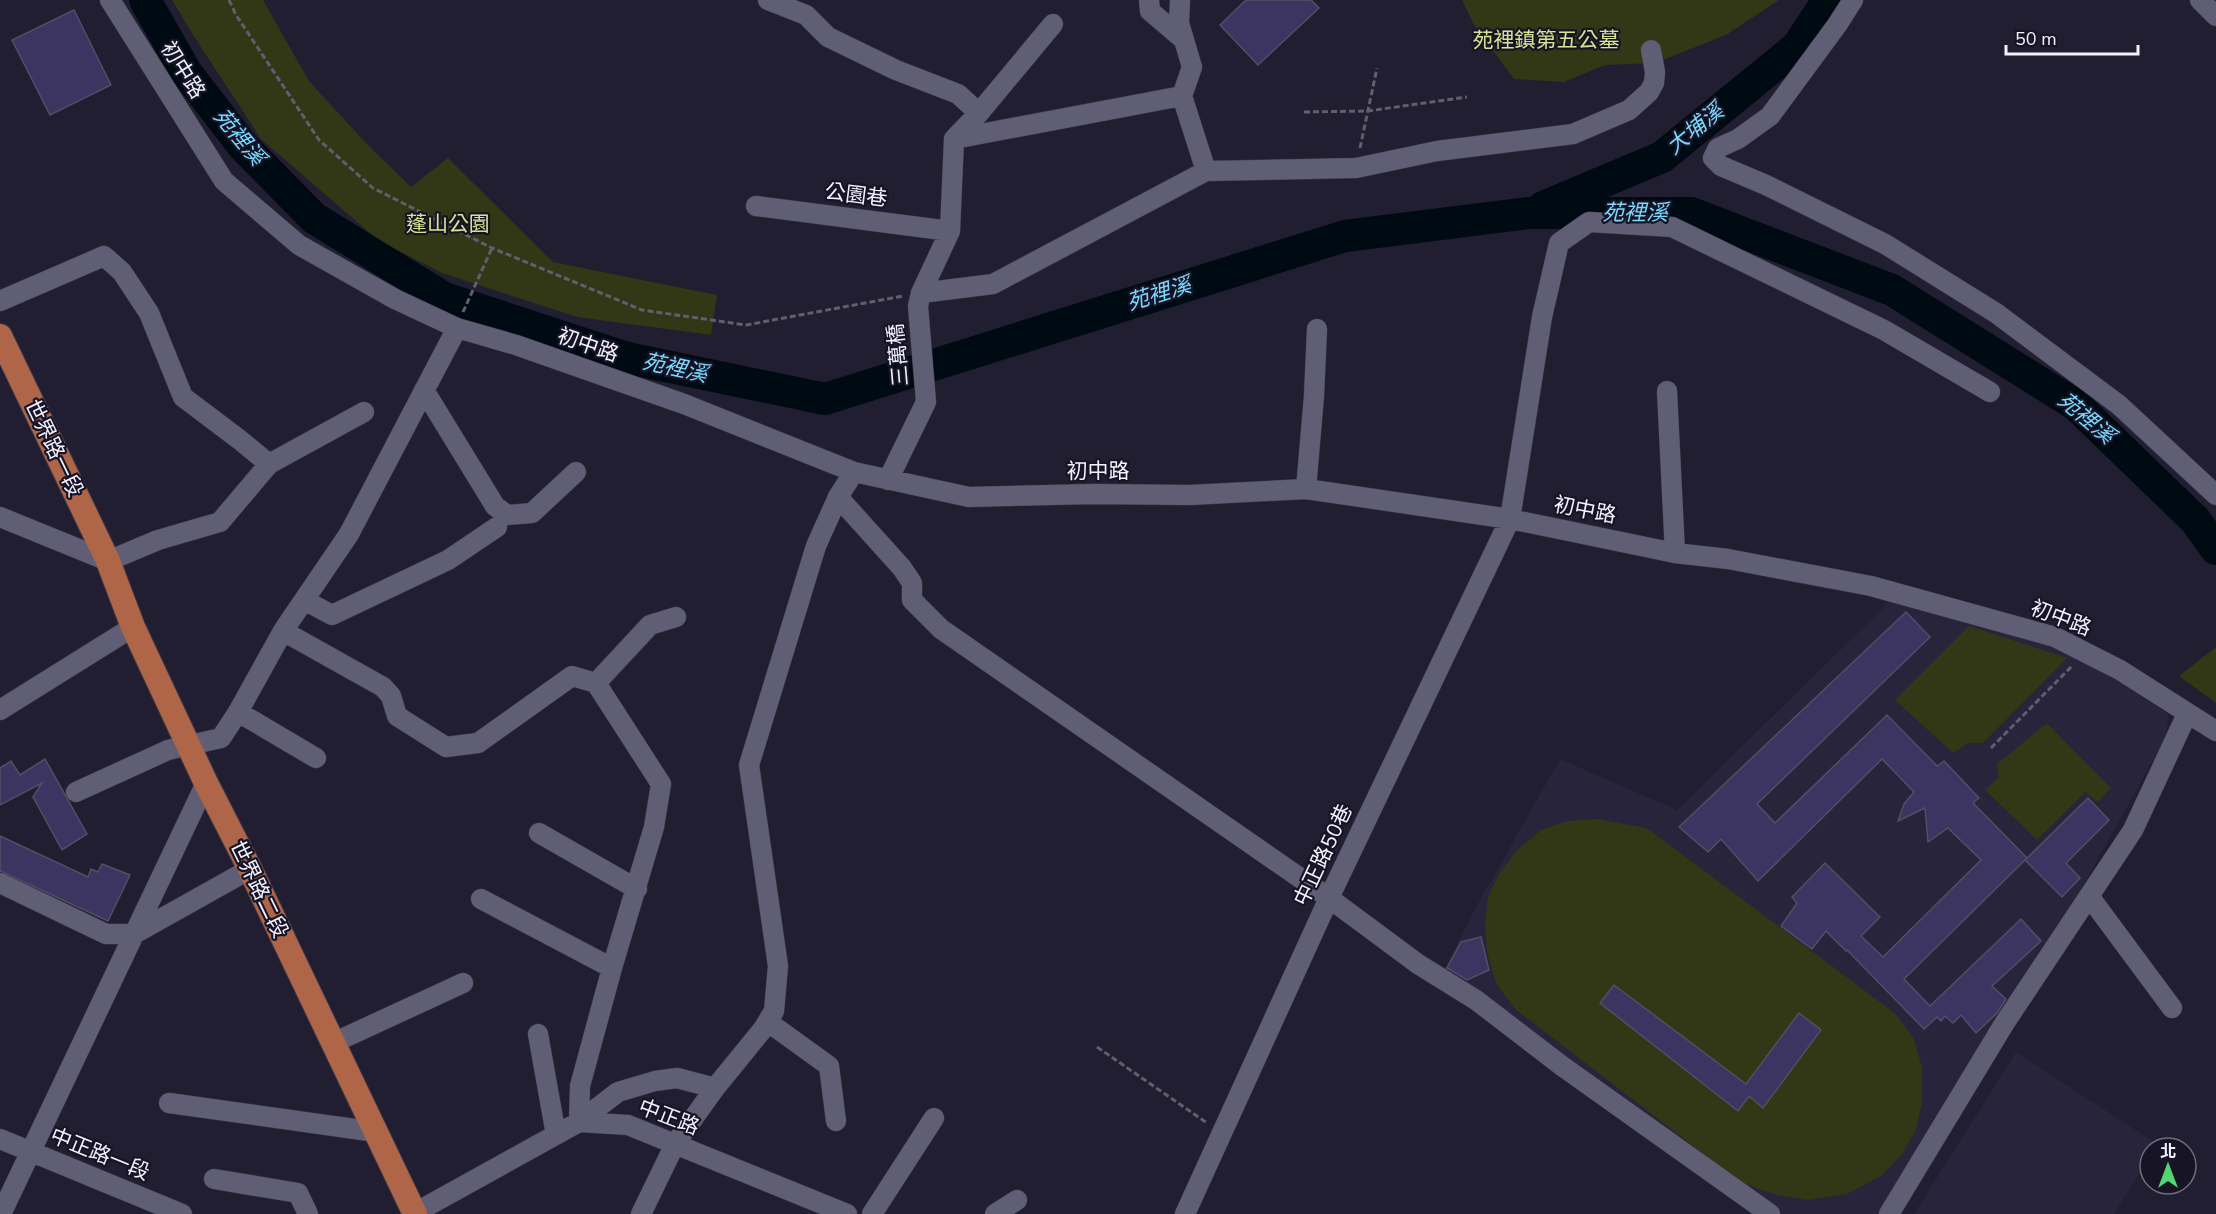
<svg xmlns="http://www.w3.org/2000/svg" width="2216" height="1214" viewBox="0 0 2216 1214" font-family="'Nunito Sans','Noto Sans TC',sans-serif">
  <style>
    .built { fill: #27243c }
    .green { fill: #323716 }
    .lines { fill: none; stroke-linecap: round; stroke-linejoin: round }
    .river { stroke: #000a12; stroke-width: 32 }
    .building { fill: #3c3561; stroke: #514f64; stroke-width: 1.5 }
    .minor-casing { stroke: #3d3a4a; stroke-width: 21 }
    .major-casing { stroke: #3d3a4a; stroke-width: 26 }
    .path { stroke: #605e6f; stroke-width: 3; stroke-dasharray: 6 3; stroke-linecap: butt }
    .minor { stroke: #605e74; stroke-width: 20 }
    .major { stroke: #af6547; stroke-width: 24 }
    .labels { text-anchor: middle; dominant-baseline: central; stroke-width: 4.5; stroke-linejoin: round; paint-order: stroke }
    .park-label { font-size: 21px; fill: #d5e392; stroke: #171426 }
    .street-label { font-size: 21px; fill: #f2f1fe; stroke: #171426 }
    .water-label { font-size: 22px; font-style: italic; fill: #7ad8ff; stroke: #171426 }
  </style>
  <rect width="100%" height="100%" fill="#201e30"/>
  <path class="built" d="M 1890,601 L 1979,622 L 2067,652 L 2102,670 L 2169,714 L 2166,737 L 2054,938 L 1879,1214 L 1779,1214 L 1443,971 L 1476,907 L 1560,759 L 1677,810 Z
    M 2016,1052 L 2157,1144 L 2155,1148 L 2150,1148 L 2150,1156 L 2114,1214 L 1914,1214 Z"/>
  <path class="green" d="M 172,0 L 263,0 L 309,81 L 365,142 L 411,187 L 448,158 L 553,262 L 717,295 L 711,335 L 577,317 L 442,273 L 378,240 L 261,139 L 195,38 Z
    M 1462,0 L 1779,0 L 1726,35 L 1655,63 L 1605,65 L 1564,82 L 1514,79 L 1474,25 Z
    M 1969,626 L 2067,658 L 1983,743 L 1968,743 L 1953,753 L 1895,700 Z
    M 2216,647 L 2216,703 L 2179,676 Z
    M 2047,723 L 2111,788 L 2098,802 L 2085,792 L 2037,840 L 1985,790 L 1999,777 L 1997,764 Z
    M 1597,819 L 1647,828 L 1896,1014 L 1914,1039 L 1922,1067 L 1922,1102 L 1916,1130 L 1901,1156 L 1881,1176 L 1847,1194 L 1808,1200 L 1777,1195 L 1740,1182 L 1514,1008 L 1496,983 L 1487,953 L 1485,924 L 1488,896 L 1499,874 L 1517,850 L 1541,830 L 1567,821 Z"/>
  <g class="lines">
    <path class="river" d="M 145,0 L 186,72 L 243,146 L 314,218 L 444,298 L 627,358 L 825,399 L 1345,236 L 1530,213 L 1691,213 L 1892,290 L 2076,405 L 2195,520 L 2216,549
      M 1543,207 L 1662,157 L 1797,47 L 1828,0"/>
  </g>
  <path class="building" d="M 1246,0 L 1311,0 L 1319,8 L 1258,65 L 1220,25 Z
    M 74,10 L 111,85 L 50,115 L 12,40 Z
    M 1906,612 L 1930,637 L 1757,804 L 1775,823 L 1887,715 L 1937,766 L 1944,761 L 1979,798 L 1973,803 L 2027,858 L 1904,979 L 1930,1006 L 2021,919 L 2041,941 L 1992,986 L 2006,999 L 1997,1013 L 1976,1033 L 1961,1015 L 1953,1023 L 1945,1016 L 1941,1021 L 1937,1017 L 1924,1029 L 1847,950 L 1846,951 L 1826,931 L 1812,949 L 1781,926 L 1797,903 L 1792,897 L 1825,863 L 1880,917 L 1861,936 L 1883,957 L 1981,860 L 1948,828 L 1928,842 L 1925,808 L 1898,821 L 1904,804 L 1914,792 L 1882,759 L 1758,881 L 1721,839 L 1708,852 L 1679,827 Z
    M 45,759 L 87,834 L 62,850 L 33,797 L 42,783 L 0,805 L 0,768 L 11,761 L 20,775 Z
    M 2088,798 L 2109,820 L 2066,863 L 2080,878 L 2062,897 L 2025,860 Z
    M 0,836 L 88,877 L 91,869 L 98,872 L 102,864 L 130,875 L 108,921 L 0,871 Z
    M 1481,937 L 1489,970 L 1467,980 L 1447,968 L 1461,942 Z
    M 1614,985 L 1746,1084 L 1799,1013 L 1821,1030 L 1763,1108 L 1749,1096 L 1738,1111 L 1600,1003 Z"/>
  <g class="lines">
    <defs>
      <path id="minor" d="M 110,0 L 224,181 L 299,245 L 395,299 L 457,328 L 516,345 L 684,404 L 854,472 L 969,497 L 1093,494 L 1190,495 L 1306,489 L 1510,519 L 1675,553 L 1728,559 L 1871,586 L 2055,637 L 2120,670 L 2216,731
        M 768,0 L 806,15 L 828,37 L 896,70 L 958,94 L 979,113 L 954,139
        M 1149,0 L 1150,11 L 1184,40
        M 1180,0 L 1179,23 L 1192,67 L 1182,96
        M 1853,0 L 1837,25 L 1770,116 L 1738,139 L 1718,148 L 1713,158 L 1721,166 L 1766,185 L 1885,244 L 1996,313 L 2119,405 L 2216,495
        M 2200,0 L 2216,16
        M 979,113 L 1053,24
        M 1206,171 L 1356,168 L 1437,151 L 1573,134 L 1629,110 L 1649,92 L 1654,83 L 1655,72 L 1651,50
        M 756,206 L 950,231
        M 921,293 L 993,284 L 1206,171 L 1182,96 L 954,139
        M 0,301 L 104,256 L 122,272 L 149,313 L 183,397 L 240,440 L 269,464
        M 424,390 L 495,506 L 507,515 L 532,513 L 576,472
        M 1667,391 L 1675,553
        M 888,480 L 926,402 L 918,306 L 921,293 L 950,231 L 954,139
        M 1306,489 L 1314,396 L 1317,329
        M 838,497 L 902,568 L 912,583 L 912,600 L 941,629 L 1329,898 L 1418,964 L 1476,1000 L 1562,1066 L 1770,1214
        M 0,517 L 108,561 L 158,540 L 220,522 L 269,464 L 364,412
        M 304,600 L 332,615 L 448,560 L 497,527
        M 283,631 L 383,687 L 391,696 L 397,716 L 446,747 L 478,743 L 572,676 L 596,683 L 661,784 L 654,827 L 612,968 L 580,1086 L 579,1122
        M 596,683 L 650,625 L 676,617
        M 0,710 L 133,627
        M 238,712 L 316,758
        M 76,792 L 168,750 L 221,738 L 238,712 L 283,631 L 349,534 L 457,328
        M 539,833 L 637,889
        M 0,883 L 106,934 L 134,934 L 250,869
        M 2089,896 L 2172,1008
        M 481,899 L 612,968
        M 768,1022 L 829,1066 L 836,1121
        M 538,1034 L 556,1135
        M 333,1043 L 463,983
        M 169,1103 L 376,1132
        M 579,1122 L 618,1092 L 655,1081 L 677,1078 L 715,1088
        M 0,1139 L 182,1214
        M 214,1179 L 298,1193 L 308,1214
        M 1,1214 L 206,783
        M 413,1214 L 579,1122 L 628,1125 L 847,1214
        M 641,1214 L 675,1144 L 715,1088 L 763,1029 L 774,1011 L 778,966 L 749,765 L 816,546 L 838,497 L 854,472
        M 872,1214 L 934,1118
        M 995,1214 L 1017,1200
        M 1185,1214 L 1329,898 L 1510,519 L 1542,317 L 1559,243 L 1589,222 L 1672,227 L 1884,330 L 1990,392
        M 1889,1214 L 2004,1024 L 2133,830 L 2187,714"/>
      <path id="major" d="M 0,336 L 108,561 L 133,627 L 206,783 L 250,869 L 415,1214"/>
    </defs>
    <use href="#minor" class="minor-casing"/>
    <use href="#major" class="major-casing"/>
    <path class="path" d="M 229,0 L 236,15 L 319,140 L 373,188 L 492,248 L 642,310 L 746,325 L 903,296
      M 1304,112 L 1368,111 L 1467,97
      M 1360,148 L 1377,68
      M 463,312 L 492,248
      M 1991,748 L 2072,666
      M 1097,1047 L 1207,1123"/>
    <use href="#minor" class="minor"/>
    <use href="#major" class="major"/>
  </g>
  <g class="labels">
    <g class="park-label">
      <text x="1546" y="40">苑裡鎮第五公墓</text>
      <text x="448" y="224">蓬山公園</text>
    </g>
    <g class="street-label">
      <text transform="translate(183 70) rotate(58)">初中路</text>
      <text transform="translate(856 195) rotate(7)">公園巷</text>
      <text transform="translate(588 345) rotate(19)">初中路</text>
      <text transform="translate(898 355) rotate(-95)">三萬橋</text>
      <text transform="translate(54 448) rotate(64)">世界路一段</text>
      <text x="1098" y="471">初中路</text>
      <text transform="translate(1585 510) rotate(11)">初中路</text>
      <text transform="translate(2061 618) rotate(21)">初中路</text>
      <text transform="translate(1323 855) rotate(-65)">中正路50巷</text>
      <text transform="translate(259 889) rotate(64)">世界路二段</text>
      <text transform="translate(669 1117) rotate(21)">中正路</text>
      <text transform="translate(100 1154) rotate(22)">中正路一段</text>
    </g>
    <g class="water-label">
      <text transform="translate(1695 129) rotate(-39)">大埔溪</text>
      <text transform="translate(239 137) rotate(50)">苑裡溪</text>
      <text x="1635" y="213">苑裡溪</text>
      <text transform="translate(1159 294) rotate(-17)">苑裡溪</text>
      <text transform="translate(675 368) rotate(12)">苑裡溪</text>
      <text transform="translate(2086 418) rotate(40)">苑裡溪</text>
    </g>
  </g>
  <g transform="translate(2168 1166)"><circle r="28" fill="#171426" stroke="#6f6c7c" stroke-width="1.5"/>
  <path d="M0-4.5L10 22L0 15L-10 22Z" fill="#52d673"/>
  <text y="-9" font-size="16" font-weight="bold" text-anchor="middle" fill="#f2f1fe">北</text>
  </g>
  <path d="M2006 45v9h132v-9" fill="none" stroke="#f2f1fe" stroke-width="3"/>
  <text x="2015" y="45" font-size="18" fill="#f2f1fe" stroke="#171426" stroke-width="4.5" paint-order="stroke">50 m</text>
</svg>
